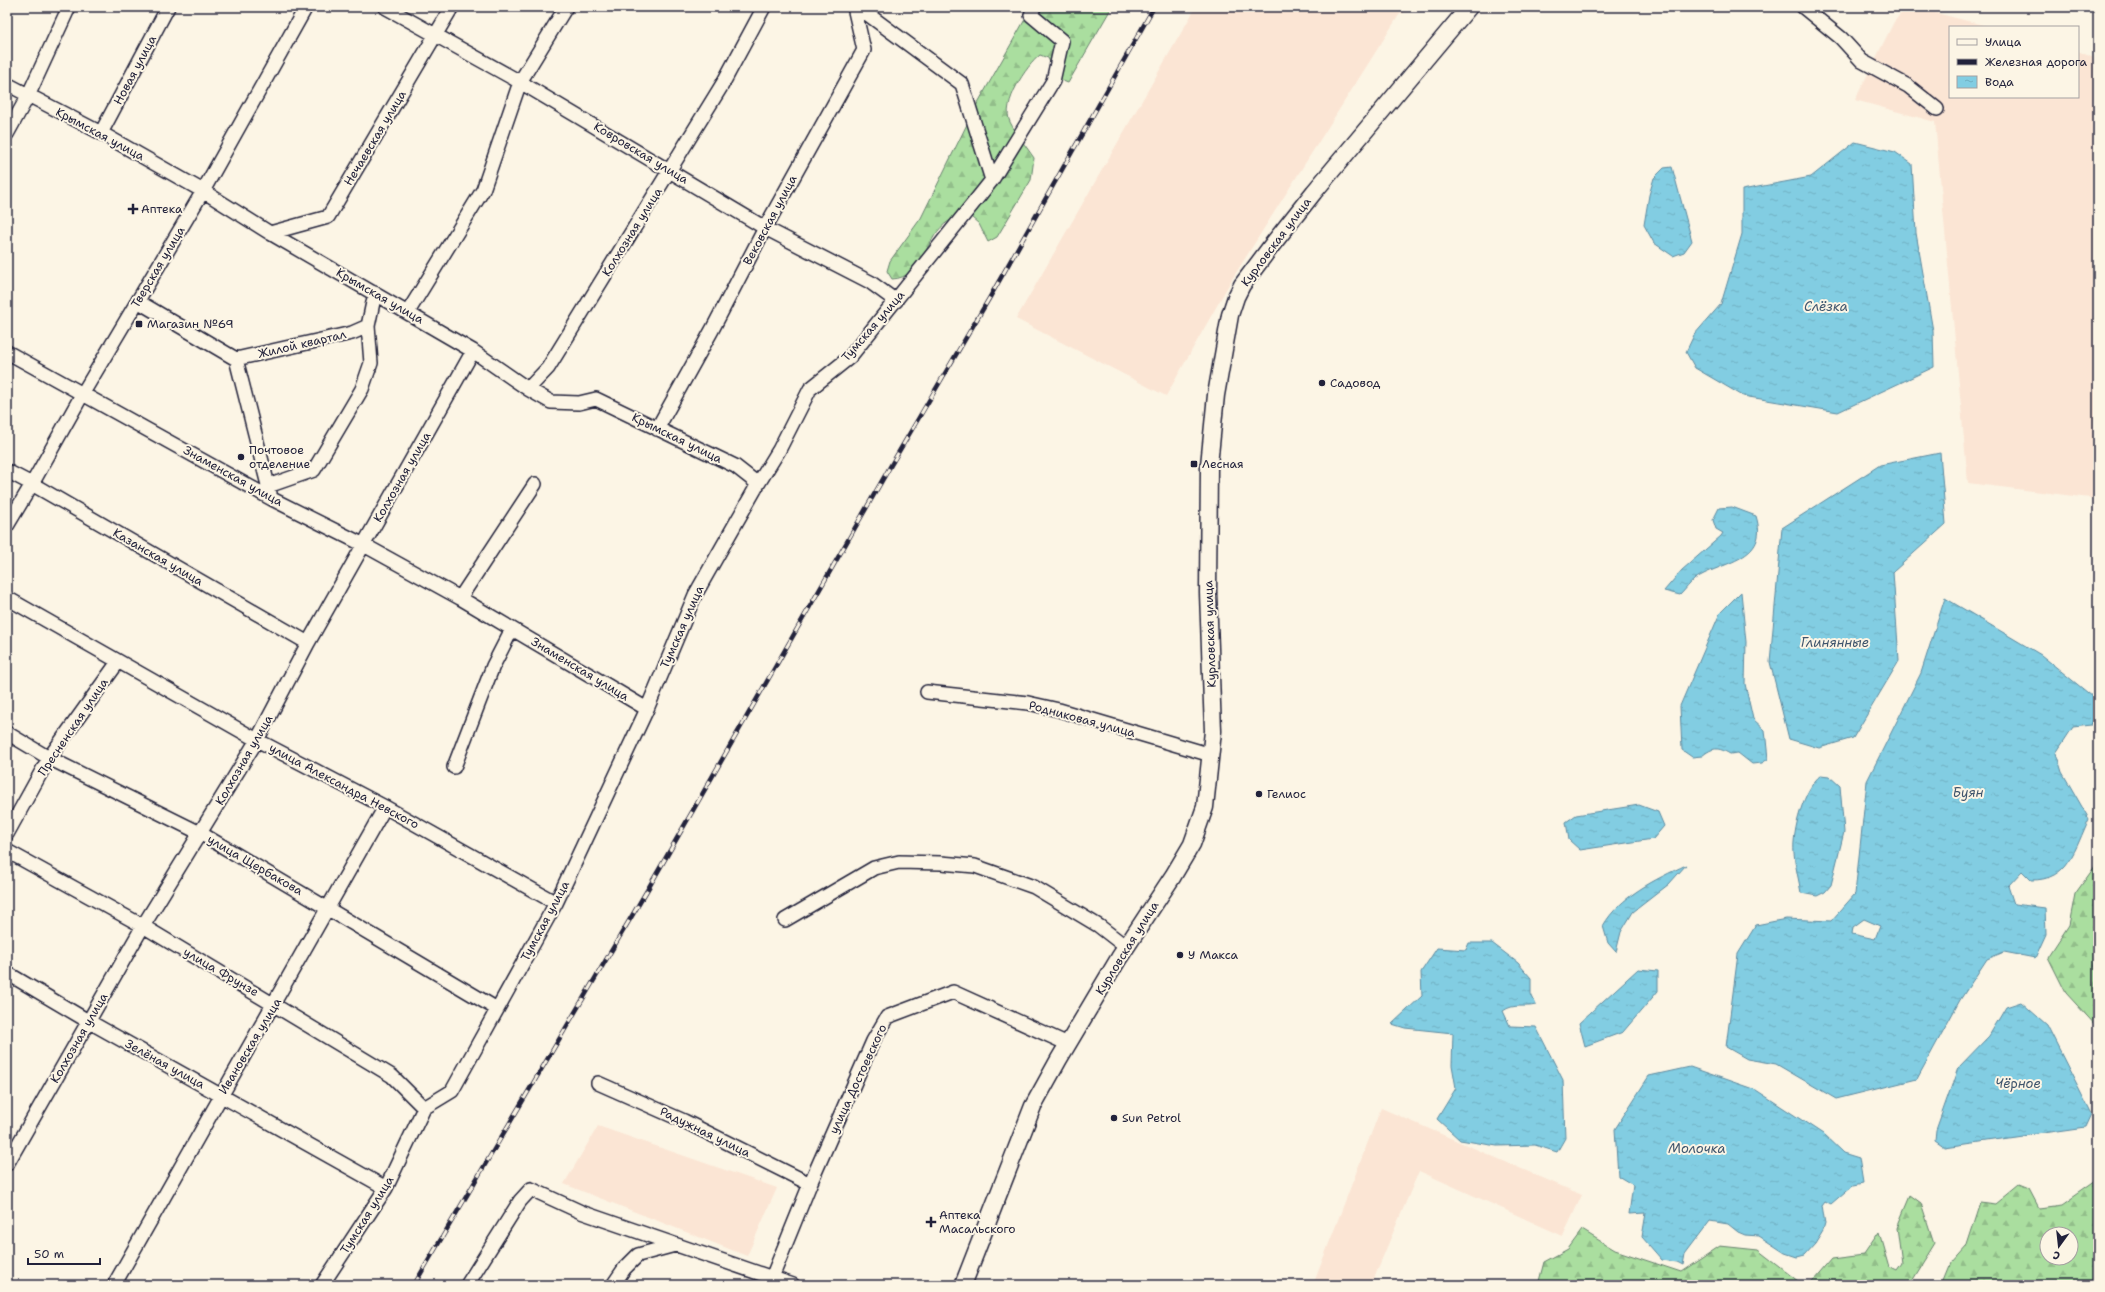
<svg xmlns="http://www.w3.org/2000/svg" width="2105" height="1292" viewBox="0 0 2105 1292" font-family="'Shantell Sans',sans-serif">
  <style>
    .built { fill: #fbe5d4 }
    .forest { fill: url(#forest-firs); stroke: #66806d; fill-rule: evenodd }
    .water { fill: url(#water-ripples); stroke: #5c899f; fill-rule: evenodd }
    .lines { fill: none; stroke-linecap: round; stroke-linejoin: round }
    .minor-casing { stroke: #22223b; stroke-width: 16 }
    .major-casing { stroke: #22223b; stroke-width: 19 }
    .minor { stroke: #fcf5e5; stroke-width: 13 }
    .major { stroke: #fcf5e5; stroke-width: 16 }
    .rail-casing { stroke: #22223b; stroke-width: 4.5 }
    .rail { stroke: #fcf5e5; stroke-width: 3; stroke-dasharray: 9; stroke-linecap: butt }
    .poi-dot { fill: #22223b; stroke: #fcf5e5; stroke-width: 1.5 }
    .labels { text-anchor: middle; dominant-baseline: central; stroke-width: 4; stroke-linejoin: round; paint-order: stroke }
    .street-label { font-size: 12px; fill: #22223b; stroke: #fcf5e5 }
    .poi-label { font-size: 12px; fill: #22223b; stroke: #fcf5e5; text-anchor: start }
    .water-label { font-size: 13px; font-style: italic; fill: #3f556d; stroke: #fcf5e5 }
  </style>
  <defs>
    <pattern id="forest-firs" width="22" height="20" patternUnits="userSpaceOnUse"><rect width="22" height="20" fill="#aade9f"/><path d="M5 1l3.5 6h-7zM16 11l3.5 6h-7z" fill="#92be8a"/></pattern>
    <pattern id="water-ripples" width="26" height="14" patternUnits="userSpaceOnUse"><rect width="26" height="14" fill="#82cde2"/><path d="M2 4q2-2 4 0t4 0M15 11q2-2 4 0t4 0" fill="none" stroke="#70b0c3"/></pattern>
  </defs>
  <rect width="100%" height="100%" fill="#fcf5e5"/>
  <filter id="ink" filterUnits="userSpaceOnUse"><feTurbulence type="fractalNoise" baseFrequency=".025" numOctaves="2"/><feDisplacementMap in="SourceGraphic" scale="8" xChannelSelector="R" yChannelSelector="G"/><feConvolveMatrix kernelMatrix="1 2 1 2 8 2 1 2 1" color-interpolation-filters="sRGB"/></filter>
  <g filter="url(#ink)">
    <path class="built" d="M 1196,7 L 1415,7 L 1399,15 L 1232,279 L 1166,396 L 1016,319 Z
      M 1906,7 L 1913,7 L 1991,27 L 1950,27 L 1950,97 L 2078,97 L 2078,51 L 2098,60 L 2098,499 L 1968,483 L 1935,122 L 1855,100 L 1894,22 Z
      M 1381,1108 L 1582,1195 L 1563,1236 L 1419,1171 L 1371,1285 L 1313,1285 Z
      M 598,1126 L 777,1188 L 747,1256 L 564,1184 Z"/>
    <path class="forest" d="M 1032,7 L 1112,7 L 1068,83 L 1058,79 L 1048,58 L 1040,55 C 1026,66 1001,104 1010,122 C 1016,134 1026,146 1034,158 L 1031,180 L 997,237 L 988,242 L 979,224 L 971,217 C 964,218 954,218 949,221 C 925,235 924,278 892,279 L 887,271 L 890,261 L 921,218 L 975,108 Z
      M 2098,862 L 2098,1028 L 2066,993 L 2048,957 L 2069,925 L 2075,894 Z
      M 2098,1179 L 2098,1285 L 1941,1285 L 1950,1263 L 1966,1245 L 1980,1202 L 1996,1204 L 2019,1185 L 2029,1189 L 2039,1208 L 2061,1205 ZM 2047,1234 L 2071,1234 L 2071,1258 L 2047,1258 Z
      M 1910,1195 L 1921,1203 L 1934,1243 L 1908,1285 L 1809,1285 L 1832,1258 L 1864,1254 L 1879,1232 L 1889,1267 L 1897,1271 L 1902,1264 L 1897,1226 Z
      M 1582,1230 L 1615,1250 L 1681,1272 L 1720,1246 L 1758,1250 L 1803,1285 L 1538,1285 L 1544,1262 L 1568,1249 Z"/>
    <path class="water" d="M 1855,142 L 1895,152 L 1912,164 L 1916,233 L 1933,331 L 1934,367 L 1838,412 L 1743,396 L 1695,368 L 1686,352 L 1694,335 L 1721,304 L 1742,234 L 1742,190 L 1811,177 Z
      M 1672,167 L 1692,241 L 1684,252 L 1673,256 L 1654,243 L 1644,225 L 1649,195 L 1654,178 L 1664,168 Z
      M 1940,453 L 1946,524 L 1893,572 L 1899,661 L 1853,738 L 1819,748 L 1789,739 L 1770,662 L 1782,528 L 1880,465 Z
      M 1732,507 L 1756,516 C 1770,561 1722,561 1695,579 C 1690,583 1685,590 1680,595 L 1664,591 L 1682,570 L 1721,536 L 1723,533 L 1716,529 L 1713,520 L 1719,508 Z
      M 1741,592 L 1746,642 L 1745,684 L 1753,719 L 1765,730 L 1768,759 L 1762,763 L 1752,764 L 1738,753 L 1730,754 C 1718,747 1713,747 1702,756 L 1692,757 L 1682,750 L 1680,706 L 1720,613 Z
      M 1945,598 L 2041,655 L 2098,701 L 2098,708 L 2091,725 L 2073,727 L 2056,753 L 2062,772 L 2089,819 C 2075,848 2069,881 2031,880 L 2022,871 L 2008,886 L 2014,904 L 2045,908 L 2046,934 L 2035,958 L 2004,952 L 1987,959 L 1960,1000 L 1917,1079 L 1836,1099 L 1776,1064 L 1747,1059 L 1726,1047 L 1738,954 L 1756,925 L 1786,919 L 1831,921 L 1855,894 L 1867,781 L 1921,673 ZM 1864,919 L 1880,926 L 1875,939 L 1852,934 L 1853,927 Z
      M 1821,775 L 1829,776 L 1840,786 L 1844,832 L 1831,885 L 1825,892 L 1817,896 L 1801,893 C 1799,880 1795,866 1794,853 C 1792,831 1804,788 1821,775 Z
      M 1639,805 L 1658,812 L 1664,826 L 1653,839 L 1580,850 L 1569,840 L 1566,822 L 1576,815 Z
      M 1686,865 L 1669,884 L 1633,912 L 1621,932 L 1616,952 L 1608,943 L 1603,926 C 1620,896 1656,879 1686,865 Z
      M 1469,943 L 1492,943 L 1518,963 L 1531,978 L 1531,994 L 1536,1005 C 1524,1008 1514,1003 1503,1011 L 1510,1026 L 1536,1027 L 1563,1080 L 1565,1138 L 1557,1152 L 1535,1145 L 1497,1146 L 1460,1140 L 1437,1119 L 1456,1088 L 1452,1065 L 1453,1033 L 1405,1028 L 1392,1024 L 1422,996 L 1421,972 L 1437,948 L 1466,950 Z
      M 1638,969 L 1658,971 L 1658,991 L 1623,1032 L 1585,1046 L 1579,1023 Z
      M 2021,1002 L 2047,1025 L 2092,1114 L 2086,1127 L 1945,1147 L 1935,1140 L 1936,1130 L 1958,1068 L 1989,1036 L 2006,1007 Z
      M 1690,1067 L 1756,1090 L 1823,1134 L 1843,1153 L 1859,1158 L 1863,1183 L 1853,1185 L 1831,1204 L 1825,1201 L 1822,1205 L 1825,1224 L 1823,1231 L 1815,1244 L 1805,1255 L 1797,1257 L 1785,1253 L 1759,1236 L 1745,1235 L 1738,1232 L 1728,1224 L 1710,1221 L 1685,1254 L 1683,1265 L 1677,1262 L 1662,1260 L 1642,1237 L 1646,1213 L 1629,1214 L 1633,1185 L 1618,1176 L 1615,1129 L 1649,1076 Z"/>
    <g class="lines">
      <defs>
        <path id="minor" d="M 385,7 L 520,82 L 765,228 L 870,282 L 896,301
          M 858,7 L 962,84 L 992,180
          M 1803,7 L 1841,38 L 1862,61 L 1908,86 L 1937,109
          M 7,84 L 101,133 L 203,191 L 270,233 L 473,351 L 528,389 L 551,402 L 579,403 L 596,399 L 735,466 L 758,484
          M 101,133 L 168,7
          M 7,134 L 28,96 L 69,7
          M 270,233 L 328,217 L 452,7
          M 139,302 L 236,359 L 352,333 L 368,326
          M 408,312 L 483,190 L 520,82 L 566,7
          M 7,352 L 272,499 L 364,545 L 460,598 L 647,709
          M 236,359 L 270,493
          M 528,389 L 548,368 L 722,85 L 764,7
          M 657,429 L 712,330 L 765,228 L 864,50 L 854,7
          M 7,471 L 32,484 L 308,643
          M 268,486 L 314,470 L 362,389 L 371,363 L 368,326 L 375,293
          M 7,526 L 32,484 L 83,393 L 203,191 L 306,7
          M 7,598 L 257,740 L 385,807 L 556,903
          M 460,598 L 535,484
          M 927,692 L 1028,703 L 1059,710 L 1211,755
          M 7,733 L 49,758 L 200,833 L 497,1009
          M 454,767 L 493,666 L 512,629
          M 7,834 L 49,758 L 118,662
          M 7,851 L 143,926 L 392,1076 L 424,1108
          M 785,920 L 874,868 L 899,862 L 941,863 L 975,866 L 1034,887 L 1099,926 L 1126,947
          M 7,973 L 88,1021 L 386,1188
          M 598,1083 L 684,1121 L 810,1184
          M 7,1164 L 143,926 L 257,740 L 308,643 L 473,351
          M 114,1285 L 385,807
          M 322,1285 L 386,1188 L 424,1108 L 452,1091 L 556,903 L 647,709 L 695,595 L 758,484 L 779,450 L 810,389 L 850,357 L 992,180 L 1053,81 L 1062,41 L 1031,15 L 1034,7
          M 467,1285 L 520,1201 L 531,1189 L 581,1212 L 793,1285
          M 613,1285 L 624,1269 L 638,1255 L 675,1245
          M 769,1285 L 810,1184 L 873,1041 L 887,1017 L 953,992 L 1068,1044"/>
        <path id="major" d="M 963,1285 L 1033,1106 L 1059,1059 L 1119,958 L 1173,876 L 1192,844 L 1205,807 L 1213,731 L 1208,593 L 1209,465 L 1216,395 L 1230,315 L 1236,297 L 1242,285 L 1272,245 L 1314,192 L 1469,7"/>
      </defs>
      <use href="#minor" class="minor-casing"/>
      <use href="#major" class="major-casing"/>
      <use href="#minor" class="minor"/>
      <use href="#major" class="major"/>
      <defs>
        <path id="rail" d="M 414,1285 L 649,887 L 891,465 L 990,297 L 1154,7"/>
      </defs>
      <use href="#rail" class="rail-casing"/>
      <use href="#rail" class="rail"/>
    </g>
  </g>
  <g class="poi-dot">
    <path d="M131 203h4v4h4v4h-4v4h-4v-4h-4v-4h4z"/>
    <rect x="135" y="320" width="8" height="8" rx="2"/>
    <circle cx="1322" cy="383" r="4"/>
    <circle cx="241" cy="457" r="4"/>
    <rect x="1190" y="460" width="8" height="8" rx="2"/>
    <circle cx="1259" cy="794" r="4"/>
    <circle cx="1180" cy="955" r="4"/>
    <circle cx="1114" cy="1118" r="4"/>
    <path d="M929 1216h4v4h4v4h-4v4h-4v-4h-4v-4h4z"/>
  </g>
  <g class="labels">
    <g class="street-label">
      <text transform="translate(135 70) rotate(-62)">Новая улица</text>
      <text transform="translate(100 134) rotate(28)">Крымская улица</text>
      <text transform="translate(375 138) rotate(-59)">Нечаевская улица</text>
      <text transform="translate(641 153) rotate(31)">Ковровская улица</text>
      <text transform="translate(770 220) rotate(-62)">Вековская улица</text>
      <text transform="translate(632 232) rotate(-58)">Колхозная улица</text>
      <text transform="translate(1276 242) rotate(-53)">Курловская улица</text>
      <text transform="translate(158 267) rotate(-59)">Тверская улица</text>
      <text transform="translate(380 296) rotate(30)">Крымская улица</text>
      <text transform="translate(873 326) rotate(-49)">Тумская улица</text>
      <text transform="translate(302 344) rotate(-13)">Жилой квартал</text>
      <text transform="translate(677 438) rotate(26)">Крымская улица</text>
      <text transform="translate(233 476) rotate(29)">Знаменская улица</text>
      <text transform="translate(402 477) rotate(-60)">Колхозная улица</text>
      <text transform="translate(158 557) rotate(30)">Казанская улица</text>
      <text transform="translate(682 627) rotate(-66)">Тумская улица</text>
      <text transform="translate(1210 634) rotate(-92)">Курловская улица</text>
      <text transform="translate(580 669) rotate(31)">Знаменская улица</text>
      <text transform="translate(1082 719) rotate(15)">Родниковая улица</text>
      <text transform="translate(73 727) rotate(-56)">Пресненская улица</text>
      <text transform="translate(244 760) rotate(-60)">Колхозная улица</text>
      <text transform="translate(344 786) rotate(28)">улица Александра Невского</text>
      <text transform="translate(255 865) rotate(30)">улица Щербакова</text>
      <text transform="translate(545 921) rotate(-62)">Тумская улица</text>
      <text transform="translate(1127 948) rotate(-58)">Курловская улица</text>
      <text transform="translate(221 972) rotate(30)">улица Фрунзе</text>
      <text transform="translate(79 1038) rotate(-60)">Колхозная улица</text>
      <text transform="translate(250 1046) rotate(-59)">Ивановская улица</text>
      <text transform="translate(165 1064) rotate(29)">Зелёная улица</text>
      <text transform="translate(858 1079) rotate(-65)">улица Достоевского</text>
      <text transform="translate(705 1132) rotate(26)">Радужная улица</text>
      <text transform="translate(367 1215) rotate(-58)">Тумская улица</text>
    </g>
    <g class="poi-label">
      <text x="141" y="209">Аптека</text>
      <text x="147" y="324">Магазин №69</text>
      <text x="1330" y="383">Садовод</text>
      <text x="249" y="450">Почтовое<tspan x="249" dy="14">отделение</tspan></text>
      <text x="1202" y="464">Лесная</text>
      <text x="1267" y="794">Гелиос</text>
      <text x="1188" y="955">У Макса</text>
      <text x="1122" y="1118">Sun Petrol</text>
      <text x="939" y="1215">Аптека<tspan x="939" dy="14">Масальского</tspan></text>
    </g>
    <g class="water-label">
      <text x="1826" y="306">Слёзка</text>
      <text x="1835" y="642">Глинянные</text>
      <text x="1968" y="792">Буян</text>
      <text x="2018" y="1083">Чёрное</text>
      <text x="1697" y="1148">Молочка</text>
    </g>
  </g>
  <rect width="2105" height="1292" fill="none" stroke="#fcf5e5" stroke-width="24"/>
  <rect x="12" y="12" width="2081" height="1268" fill="none" stroke="#22223b" stroke-width="1.5" filter="url(#ink)"/>
  <rect x="1949" y="26" width="130" height="72" fill="#fcf5e5" stroke="#a5a1a1"/>
  <rect x="1957" y="39" width="20" height="6" fill="#fcf5e5" stroke="#a5a1a1"/>
  <text x="1985" y="46" font-size="12" fill="#22223b">Улица</text>
  <rect x="1957" y="59" width="20" height="6" fill="#22223b" stroke="#a5a1a1"/>
  <text x="1985" y="66" font-size="12" fill="#22223b">Железная дорога</text>
  <rect x="1957" y="76" width="20" height="12" fill="url(#water-ripples)" stroke="#a5a1a1"/>
  <text x="1985" y="86" font-size="12" fill="#22223b">Вода</text>
  <g transform="translate(2059 1246) rotate(195)"><circle r="19" fill="#fcf5e5" stroke="#a5a1a1"/>
  <path d="M0-3L7 15L0 10L-7 15Z" fill="#22223b"/>
  <text y="-6" font-size="11" font-weight="bold" text-anchor="middle" fill="#22223b">С</text>
  </g>
  <path d="M28 1258v6h72v-6" fill="none" stroke="#22223b" stroke-width="2"/>
  <text x="34" y="1258" font-size="12" fill="#22223b" stroke="#fcf5e5" stroke-width="3" paint-order="stroke">50 m</text>
</svg>
